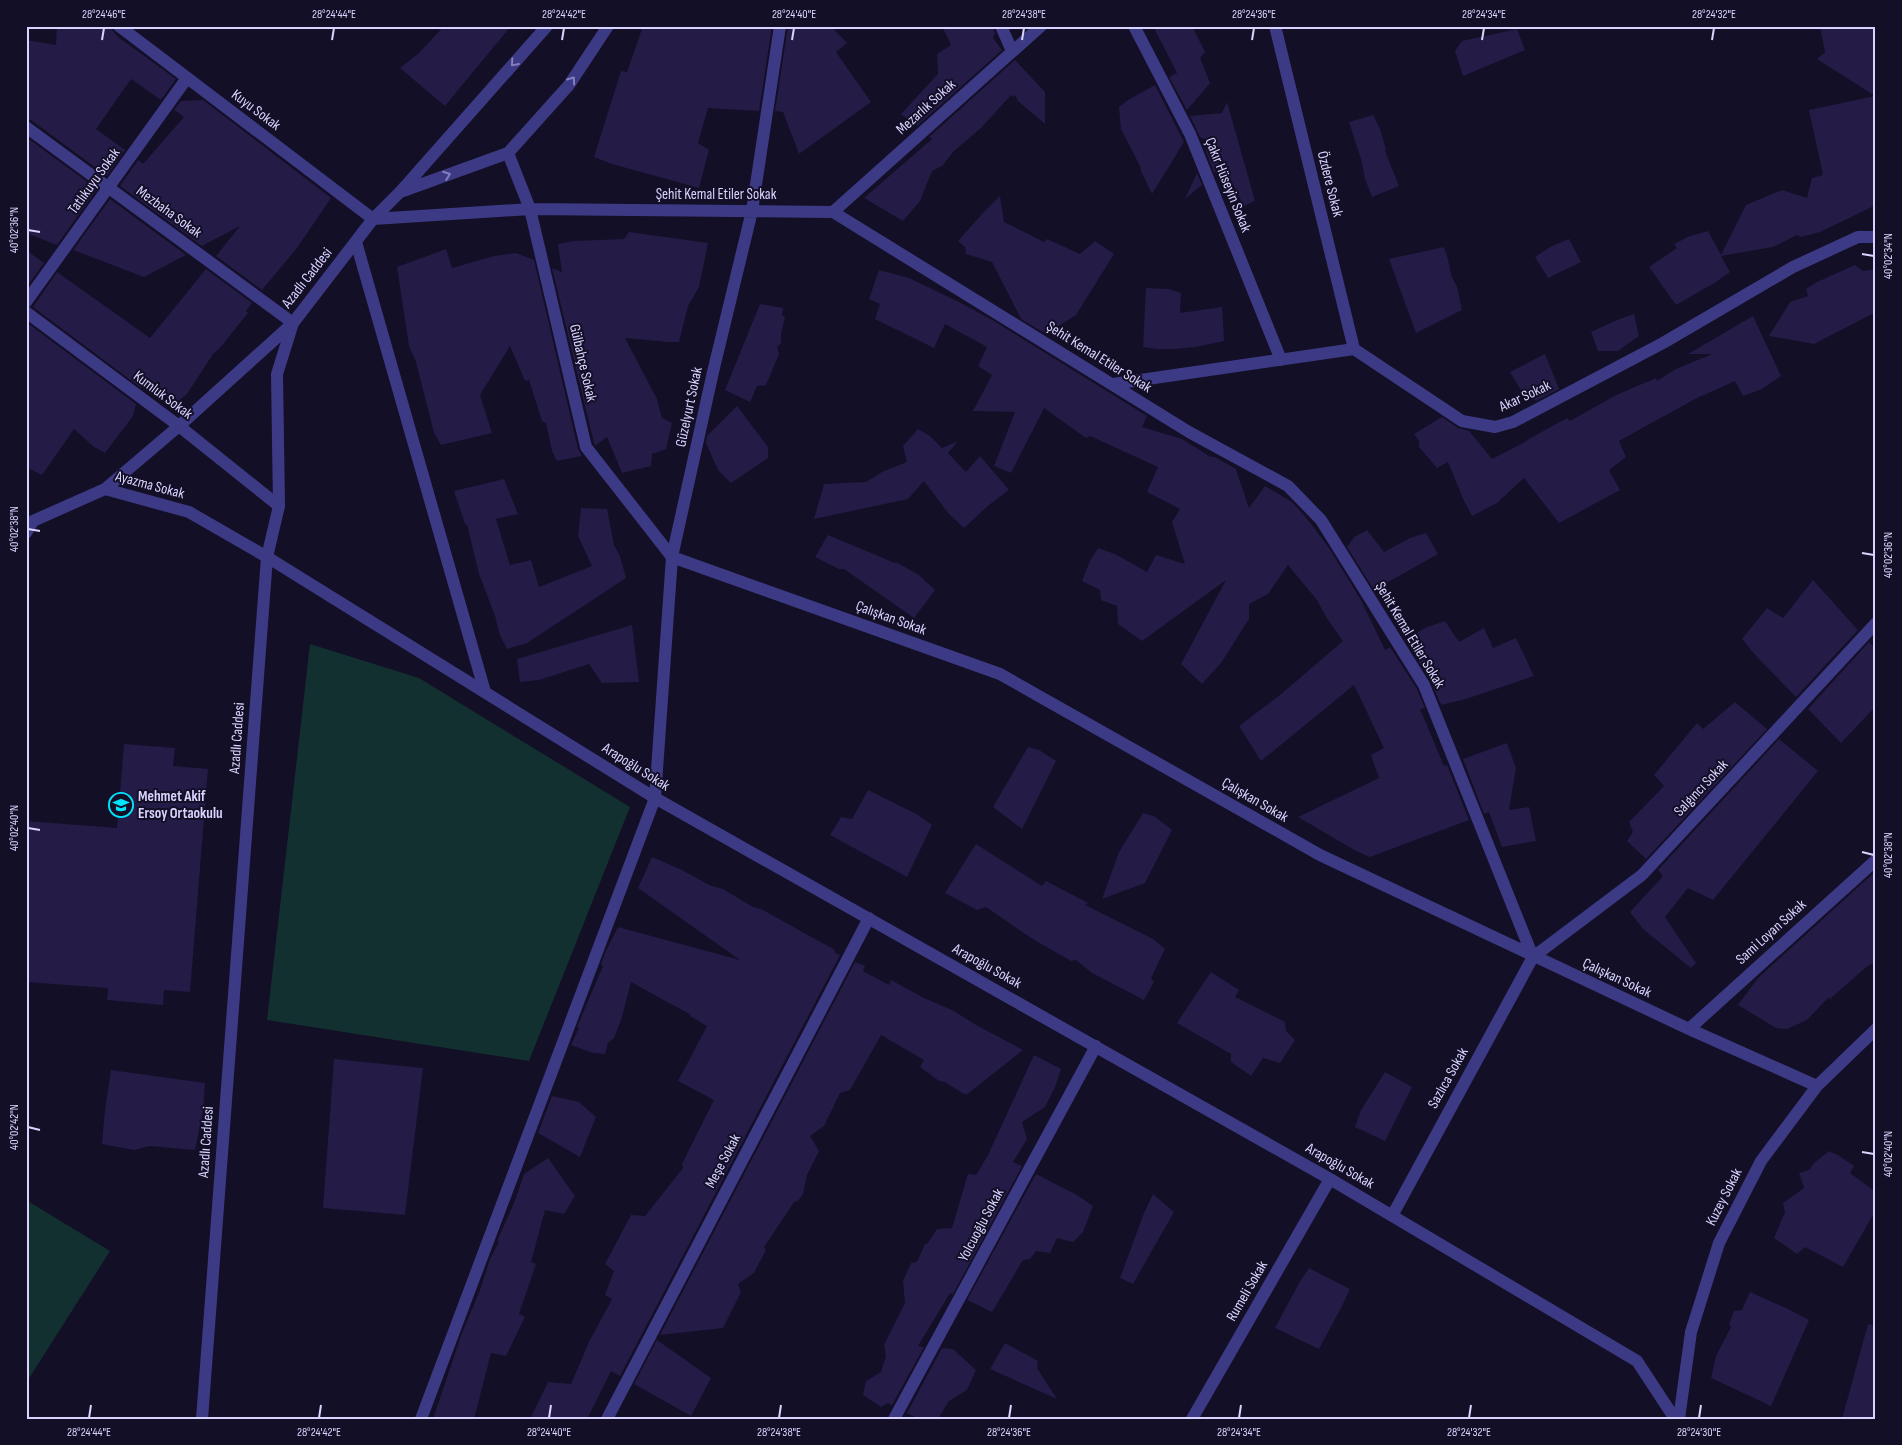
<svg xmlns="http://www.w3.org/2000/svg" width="1902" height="1445" viewBox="0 0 1902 1445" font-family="'Sofia Sans Condensed',sans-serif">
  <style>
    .green { fill: #12302f }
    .building { fill: #241b47 }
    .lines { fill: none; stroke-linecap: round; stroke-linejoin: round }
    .minor { stroke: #3d3a85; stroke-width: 12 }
    .tertiary { stroke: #3d3a85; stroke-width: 12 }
    .oneway { stroke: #837fbc }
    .ticks { fill: none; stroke: #d9d4ff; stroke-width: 2 }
    .labels { text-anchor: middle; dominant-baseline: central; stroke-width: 4; stroke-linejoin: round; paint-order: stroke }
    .street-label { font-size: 15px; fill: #d9d4ff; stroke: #130f26 }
    .poi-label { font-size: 15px; font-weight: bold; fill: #d9d4ff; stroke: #130f26; text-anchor: start }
    .neatline { fill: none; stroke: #d9d4ff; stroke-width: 2 }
    .ticks-label { font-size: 12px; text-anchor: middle; fill: #d9d4ff }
  </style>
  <rect width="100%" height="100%" fill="#130f26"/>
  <path class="green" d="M 310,644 L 419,678 L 630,807 L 529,1061 L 267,1020 Z
    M 26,1200 L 110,1251 L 26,1383 Z"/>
  <path class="building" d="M 57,26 L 109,26 L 118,37 L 176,79 L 161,100 L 131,79 L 96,129 L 125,150 L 107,176 L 31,120 L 26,119 L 26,40 L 56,45 Z
    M 444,26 L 511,26 L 445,106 L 400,68 L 419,53 Z
    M 643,26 L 772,26 L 759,111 L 708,108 L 698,143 L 709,150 L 699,188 L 612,164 L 594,157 L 621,71 L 627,72 Z
    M 788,26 L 831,26 L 847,43 L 836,52 L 871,102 L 799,154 L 783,112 L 775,111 Z
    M 942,26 L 993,26 L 995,33 L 993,38 L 1002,50 L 917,126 L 901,114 L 938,74 L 937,54 L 951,45 Z
    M 1153,26 L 1192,26 L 1205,52 L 1200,58 L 1210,83 L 1187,110 L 1169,77 L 1177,73 Z
    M 1820,26 L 1876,26 L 1876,205 L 1820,232 L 1801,237 L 1797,235 L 1773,247 L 1721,256 L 1730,272 L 1716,282 L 1676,305 L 1649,267 L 1677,248 L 1674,244 L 1690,236 L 1708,231 L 1721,255 L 1746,205 L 1782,190 L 1807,198 L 1812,178 L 1823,175 L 1809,110 L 1875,96 L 1817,59 L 1825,52 Z
    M 1517,29 L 1525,50 L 1463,76 L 1455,51 L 1462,41 Z
    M 1015,60 L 1045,92 L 1045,124 L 1018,101 L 1015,95 L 1013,97 L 1011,95 L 981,128 L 954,151 L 942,166 L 932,171 L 920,201 L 903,221 L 864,198 L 932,139 L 929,137 Z
    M 1155,85 L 1184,142 L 1152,194 L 1141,171 L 1140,166 L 1121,129 L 1119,107 L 1128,100 Z
    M 203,100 L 331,198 L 297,248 L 262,290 L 216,256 L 240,226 L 202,246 L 120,186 L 138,160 L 143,164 L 184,117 L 174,110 L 181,101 Z
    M 1227,102 L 1255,201 L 1244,206 L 1223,165 L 1214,173 L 1206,151 L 1210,142 L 1200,137 L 1190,116 L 1222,113 Z
    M 1373,115 L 1380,129 L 1386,149 L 1385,151 L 1399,186 L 1372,197 L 1365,179 L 1361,159 L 1349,122 Z
    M 26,137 L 97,189 L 57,245 L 26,233 Z
    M 1197,173 L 1202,185 L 1185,199 Z
    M 1000,196 L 1004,222 L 1044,242 L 1047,239 L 1080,254 L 1095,241 L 1114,254 L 1076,315 L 1046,334 L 1021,319 L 992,262 L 966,254 L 965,247 L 958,241 L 982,214 Z
    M 110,199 L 186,255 L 144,277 L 73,250 Z
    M 629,232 L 708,243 L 699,287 L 688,306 L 679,342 L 668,342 L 625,338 L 657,399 L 662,418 L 672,423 L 666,449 L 652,454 L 651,466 L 622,473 L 607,437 L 595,446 L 594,443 L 552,268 L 562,272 L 558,244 L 573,241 L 624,239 Z
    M 1569,239 L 1581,262 L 1548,278 L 1535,257 L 1550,247 Z
    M 1444,247 L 1448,259 L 1451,275 L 1457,287 L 1462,310 L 1416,333 L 1389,259 Z
    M 446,249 L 452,268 L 494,256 L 516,253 L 534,260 L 578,449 L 582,456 L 581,456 L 557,461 L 552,451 L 546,423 L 542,421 L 529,380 L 525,381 L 510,346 L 480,395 L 492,433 L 441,445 L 434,433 L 416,362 L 409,346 L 397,267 Z
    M 26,250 L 44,263 L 26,288 Z
    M 1855,265 L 1863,271 L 1876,269 L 1876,312 L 1814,344 L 1769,336 L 1790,302 L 1808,296 L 1806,289 L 1817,282 Z
    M 206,269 L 252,303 L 246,311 L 248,313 L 219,349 L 213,354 L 187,394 L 177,402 L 145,378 L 141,388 L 33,307 L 57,272 L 150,338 Z
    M 879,270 L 909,278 L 959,302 L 994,321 L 1147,416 L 1142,427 L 1182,439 L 1211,457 L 1215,457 L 1236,469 L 1249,508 L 1265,486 L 1292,502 L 1309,521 L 1329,548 L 1361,600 L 1385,650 L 1390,647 L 1417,689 L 1425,708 L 1420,709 L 1444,766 L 1447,765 L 1469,820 L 1370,857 L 1356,851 L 1298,817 L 1379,778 L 1371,755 L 1384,748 L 1354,685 L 1261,761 L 1239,726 L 1280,695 L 1343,641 L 1326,617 L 1317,600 L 1288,565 L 1268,594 L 1249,604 L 1249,619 L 1221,663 L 1202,684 L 1181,664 L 1226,580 L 1142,641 L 1118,624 L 1117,606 L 1101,600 L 1100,590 L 1082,581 L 1090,561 L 1098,548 L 1115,554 L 1147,572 L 1156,555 L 1185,564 L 1172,522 L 1180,509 L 1147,492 L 1158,467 L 1090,436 L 1086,438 L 1044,408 L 1011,473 L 994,466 L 1015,412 L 973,411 L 992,375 L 978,366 L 987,347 L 945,324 L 934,348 L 875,319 L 880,304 L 869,299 Z
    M 1146,288 L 1168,289 L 1181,293 L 1180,313 L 1222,307 L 1224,341 L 1196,347 L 1173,349 L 1156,349 L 1143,347 Z
    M 760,304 L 783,308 L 782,315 L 785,317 L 781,334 L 781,343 L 777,347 L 779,354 L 766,385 L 757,386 L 750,402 L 725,390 Z
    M 1634,314 L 1639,336 L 1618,351 L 1598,351 L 1591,332 L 1617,320 Z
    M 1753,316 L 1781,376 L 1762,389 L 1743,396 L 1735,381 L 1695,399 L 1619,441 L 1626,457 L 1609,470 L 1620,490 L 1559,523 L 1524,478 L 1497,503 L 1472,516 L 1464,501 L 1448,462 L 1437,468 L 1419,447 L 1419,441 L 1414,434 L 1442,417 L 1458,428 L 1469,431 L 1492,459 L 1527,441 L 1527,440 L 1567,418 L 1570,421 L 1616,395 L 1656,378 L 1657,381 L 1676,369 L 1712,354 L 1688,354 Z
    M 26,322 L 136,404 L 133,416 L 105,453 L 94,447 L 74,429 L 42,475 L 26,467 Z
    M 1545,354 L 1559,389 L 1536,401 L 1522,392 L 1510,372 Z
    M 737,406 L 768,447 L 768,458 L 731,483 L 718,470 L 706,443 L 707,436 Z
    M 918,429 L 930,436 L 942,448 L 958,441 L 948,453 L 966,472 L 980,456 L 1009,490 L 989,505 L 964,528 L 949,514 L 924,481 L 908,499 L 814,519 L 824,484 L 866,482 L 882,472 L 907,462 L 903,446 Z
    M 504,479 L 518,514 L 496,519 L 510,565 L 531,560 L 539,587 L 592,566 L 578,536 L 581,508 L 607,509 L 614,545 L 620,556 L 626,578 L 527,643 L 507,649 L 500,635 L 495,616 L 479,574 L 467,525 L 465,524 L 454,491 Z
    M 1367,530 L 1384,552 L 1410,538 L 1426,533 L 1438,554 L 1374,590 L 1347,547 L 1354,537 Z
    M 828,535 L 895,563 L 896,562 L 919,575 L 935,590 L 914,618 L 844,569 L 839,569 L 815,557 Z
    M 1813,580 L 1858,630 L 1796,697 L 1756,656 L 1742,639 L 1767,608 L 1783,618 Z
    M 1445,621 L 1459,642 L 1484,628 L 1493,648 L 1516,638 L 1534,676 L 1466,699 L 1441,705 L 1431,681 L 1405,639 L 1427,627 Z
    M 632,625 L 639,682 L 602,683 L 589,664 L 539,680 L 520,682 L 517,659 Z
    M 1869,642 L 1876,649 L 1876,706 L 1841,743 L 1808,709 Z
    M 1735,702 L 1767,729 L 1646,859 L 1627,841 L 1633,832 L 1629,822 L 1664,786 L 1654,775 L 1697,723 L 1703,729 Z
    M 1779,739 L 1818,771 L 1713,900 L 1688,888 L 1665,917 L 1696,963 L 1691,968 L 1643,929 L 1630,912 L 1663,876 L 1658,870 Z
    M 1507,743 L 1516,768 L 1509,810 L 1529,807 L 1536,841 L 1502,847 L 1489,812 L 1484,814 L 1463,759 Z
    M 124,744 L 175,748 L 173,766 L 208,769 L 190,992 L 164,990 L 163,1005 L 107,1000 L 108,988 L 26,982 L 26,918 L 29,886 L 26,886 L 26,821 L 117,828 Z
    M 1028,747 L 1039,750 L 1056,761 L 1022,829 L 993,807 Z
    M 868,790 L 918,815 L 932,825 L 907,877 L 830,835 L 841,817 L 852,819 Z
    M 1143,813 L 1154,816 L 1172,830 L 1145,883 L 1102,899 L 1119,852 Z
    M 976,844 L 1042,886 L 1046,881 L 1088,903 L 1085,905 L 1153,939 L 1165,949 L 1151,978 L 1154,982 L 1144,1000 L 1092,973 L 1076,960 L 1071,961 L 1031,938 L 986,907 L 977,910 L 945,893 Z
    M 652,857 L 682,870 L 709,885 L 723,889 L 753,907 L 761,909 L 835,950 L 834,952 L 840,955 L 620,1376 L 611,1371 L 587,1419 L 530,1419 L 548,1382 L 571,1384 L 589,1342 L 612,1299 L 605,1295 L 614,1271 L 605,1264 L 631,1215 L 645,1216 L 683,1168 L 682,1164 L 714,1100 L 678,1081 L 707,1026 L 690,1016 L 691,1015 L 631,982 L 622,1017 L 614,1038 L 608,1043 L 605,1054 L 593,1053 L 571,1045 L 579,1028 L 577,1027 L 603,966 L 601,965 L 604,955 L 618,927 L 740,960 L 638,888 Z
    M 1876,871 L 1876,961 L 1865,968 L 1830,999 L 1828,998 L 1807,1020 L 1787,1029 L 1776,1028 L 1738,1005 L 1758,978 Z
    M 855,962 L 865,966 L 863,971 L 889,985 L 891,980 L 924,998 L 954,1011 L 976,1025 L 1023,1050 L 966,1095 L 944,1082 L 939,1081 L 920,1067 L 924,1060 L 881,1035 L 850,1090 L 840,1093 L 824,1126 L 810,1136 L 819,1151 L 807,1175 L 803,1194 L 798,1201 L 794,1202 L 764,1247 L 766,1250 L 754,1273 L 738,1284 L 741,1292 L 723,1328 L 660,1335 Z
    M 1211,972 L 1239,990 L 1235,997 L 1285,1022 L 1286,1031 L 1295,1040 L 1280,1063 L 1263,1058 L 1251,1076 L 1231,1062 L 1231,1054 L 1177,1023 Z
    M 1034,1055 L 1061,1069 L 1055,1087 L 1045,1107 L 1022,1122 L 1027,1139 L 1013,1162 L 1022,1166 L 953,1294 L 950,1293 L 918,1346 L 924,1347 L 892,1405 L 888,1403 L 881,1407 L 863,1395 L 866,1381 L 881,1372 L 886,1356 L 884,1345 L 905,1303 L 903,1281 L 911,1263 L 917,1262 L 925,1244 L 927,1244 L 937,1229 L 952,1228 L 968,1174 L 976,1175 L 988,1155 Z
    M 334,1059 L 423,1068 L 405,1215 L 323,1208 Z
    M 111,1070 L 205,1083 L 203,1112 L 195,1150 L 150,1146 L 134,1150 L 102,1144 L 105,1109 Z
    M 1385,1072 L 1412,1087 L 1385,1141 L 1355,1127 L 1361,1110 Z
    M 552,1096 L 579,1102 L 596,1117 L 580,1157 L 538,1133 Z
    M 1829,1151 L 1838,1155 L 1854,1166 L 1850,1173 L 1876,1192 L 1876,1210 L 1843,1267 L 1805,1247 L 1797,1254 L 1774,1238 L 1785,1212 L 1783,1203 L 1804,1188 L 1799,1173 L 1809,1170 L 1814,1163 Z
    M 548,1158 L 575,1196 L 564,1214 L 545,1210 L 531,1262 L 536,1264 L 519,1314 L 525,1317 L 506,1356 L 491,1353 L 474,1419 L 433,1419 L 462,1333 L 480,1290 L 490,1259 L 499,1242 L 497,1241 L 514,1203 L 524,1174 Z
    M 1036,1174 L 1077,1195 L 1093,1206 L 1083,1232 L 1073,1242 L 1057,1238 L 1050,1253 L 1036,1251 L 1030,1259 L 1023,1260 L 992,1312 L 967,1300 Z
    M 1153,1194 L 1174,1212 L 1133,1284 L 1120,1278 L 1144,1213 Z
    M 1309,1268 L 1350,1289 L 1342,1306 L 1319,1349 L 1275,1328 L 1299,1283 Z
    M 1750,1292 L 1788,1309 L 1809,1320 L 1771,1406 L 1711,1378 L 1716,1356 L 1731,1327 L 1729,1324 L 1734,1311 L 1742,1310 Z
    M 1868,1324 L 1876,1326 L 1876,1419 L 1842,1419 Z
    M 657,1340 L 711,1378 L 691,1416 L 634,1384 Z
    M 1005,1343 L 1038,1361 L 1037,1368 L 1057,1399 L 990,1369 Z
    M 942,1348 L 953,1349 L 976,1370 L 967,1390 L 949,1401 L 938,1419 L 918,1419 L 907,1413 Z"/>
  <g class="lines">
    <path class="minor" d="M 119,26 L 373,219 L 530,209 L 833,212 L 1189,432 L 1288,486 L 1321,520 L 1424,685 L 1533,957
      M 1001,26 L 1012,51
      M 1134,26 L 1190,134 L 1281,360
      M 1275,26 L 1354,349
      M 26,127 L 293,323 L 179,426 L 105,489
      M 508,153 L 530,209 L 586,447 L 672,557 L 1000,674 L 1320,855 L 1689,1029 L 1817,1086
      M 833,212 L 1041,26
      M 356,242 L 485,692
      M 26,302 L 187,78
      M 26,312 L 179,426 L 279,506
      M 1113,384 L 1354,349 L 1462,421 L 1495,427 L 1513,422 L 1663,343 L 1793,267 L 1858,237 L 1876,237
      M 26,533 L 33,521 L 105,489 L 189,512 L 267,557 L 655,798 L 1330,1179 L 1637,1361 L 1675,1419
      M 1689,1029 L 1876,860
      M 1392,1216 L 1533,957 L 1642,875 L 1876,623
      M 421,1419 L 655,798 L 672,557 L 713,372 L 752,211 L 780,26
      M 607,1419 L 869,918
      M 894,1419 L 1096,1046
      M 1192,1419 L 1330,1179
      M 1679,1419 L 1691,1332 L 1719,1243 L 1761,1161 L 1817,1086 L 1876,1029"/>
    <path class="tertiary" d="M 403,191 L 508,153 L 569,85 L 608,26
      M 202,1419 L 267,557 L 279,506 L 277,374 L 293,323 L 373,219 L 401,191 L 547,26"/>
  </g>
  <defs><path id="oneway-chevron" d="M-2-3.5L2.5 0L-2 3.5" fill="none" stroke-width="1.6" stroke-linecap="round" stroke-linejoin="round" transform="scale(1.25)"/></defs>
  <g class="oneway">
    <use href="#oneway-chevron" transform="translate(514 63) rotate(131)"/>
    <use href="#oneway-chevron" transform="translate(572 80) rotate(-55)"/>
    <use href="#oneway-chevron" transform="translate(447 175) rotate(-20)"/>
  </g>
  <path class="ticks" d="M 102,40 L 104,28M 332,40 L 334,28M 562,40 L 564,28M 792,40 L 794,28M 1022,40 L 1024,28M 1252,40 L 1254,28M 1482,40 L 1484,28M 1712,40 L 1714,28M 28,230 L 40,232M 1862,254 L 1874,256M 28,529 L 40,531M 1862,553 L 1874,555M 28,828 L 40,830M 1862,852 L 1874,855M 28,1127 L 40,1130M 1862,1152 L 1874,1154M 89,1418 L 91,1405M 319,1418 L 321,1405M 549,1418 L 551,1405M 779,1418 L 781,1405M 1009,1418 L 1011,1405M 1239,1418 L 1241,1405M 1469,1418 L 1471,1405M 1699,1418 L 1701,1405"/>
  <defs>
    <symbol id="school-ring" viewBox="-11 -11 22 22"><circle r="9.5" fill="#130f26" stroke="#00e5ff" stroke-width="1.5"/><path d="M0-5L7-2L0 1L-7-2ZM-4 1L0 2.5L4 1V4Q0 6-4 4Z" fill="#00e5ff"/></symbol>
  </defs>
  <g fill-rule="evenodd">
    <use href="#school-ring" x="107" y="791" width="28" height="28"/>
  </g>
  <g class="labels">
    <g class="street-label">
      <text transform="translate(926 107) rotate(-42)">Mezarlık Sokak</text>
      <text transform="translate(256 110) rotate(37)">Kuyu Sokak</text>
      <text transform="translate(94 181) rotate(-54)">Tatlıkuyu Sokak</text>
      <text transform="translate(1330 184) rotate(76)">Özdere Sokak</text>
      <text transform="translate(1228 185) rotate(68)">Çakır Hüseyin Sokak</text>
      <text x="716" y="194">Şehit Kemal Etiler Sokak</text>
      <text transform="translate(169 212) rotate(36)">Mezbaha Sokak</text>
      <text transform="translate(307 278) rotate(-52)">Azadlı Caddesi</text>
      <text transform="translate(1099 357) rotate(32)">Şehit Kemal Etiler Sokak</text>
      <text transform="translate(583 363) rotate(77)">Gülbahçe Sokak</text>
      <text transform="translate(163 395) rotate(37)">Kumluk Sokak</text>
      <text transform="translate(1525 396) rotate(-25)">Akar Sokak</text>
      <text transform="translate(689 407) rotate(-78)">Güzelyurt Sokak</text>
      <text transform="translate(150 485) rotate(15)">Ayazma Sokak</text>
      <text transform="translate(891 618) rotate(20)">Çalışkan Sokak</text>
      <text transform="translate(1410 635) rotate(59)">Şehit Kemal Etiler Sokak</text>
      <text transform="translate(237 738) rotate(-86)">Azadlı Caddesi</text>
      <text transform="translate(636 767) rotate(32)">Arapoğlu Sokak</text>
      <text transform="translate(1701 788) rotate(-47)">Salgıncı Sokak</text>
      <text transform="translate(1255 800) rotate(30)">Çalışkan Sokak</text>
      <text transform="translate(1771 932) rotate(-42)">Sami Loyan Sokak</text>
      <text transform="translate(987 966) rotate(29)">Arapoğlu Sokak</text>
      <text transform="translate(1617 978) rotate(25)">Çalışkan Sokak</text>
      <text transform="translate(1448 1078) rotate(-61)">Sazlıca Sokak</text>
      <text transform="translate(206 1142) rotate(-86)">Azadlı Caddesi</text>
      <text transform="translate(723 1161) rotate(-62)">Meşe Sokak</text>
      <text transform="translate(1340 1166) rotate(30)">Arapoğlu Sokak</text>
      <text transform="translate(1724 1197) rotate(-63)">Kuzey Sokak</text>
      <text transform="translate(981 1225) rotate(-62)">Yolcuoğlu Sokak</text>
      <text transform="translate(1247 1291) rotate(-60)">Rumeli Sokak</text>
    </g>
    <g class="poi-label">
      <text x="138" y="796">Mehmet Akif<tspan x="138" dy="17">Ersoy Ortaokulu</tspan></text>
    </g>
  </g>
  <rect width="1902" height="1445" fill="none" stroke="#130f26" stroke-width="55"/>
  <rect x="28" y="28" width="1846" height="1390" class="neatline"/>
  <g class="ticks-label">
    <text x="104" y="18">28°24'46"E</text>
    <text x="334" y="18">28°24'44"E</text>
    <text x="564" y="18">28°24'42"E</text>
    <text x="794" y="18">28°24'40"E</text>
    <text x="1024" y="18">28°24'38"E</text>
    <text x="1254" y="18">28°24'36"E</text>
    <text x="1484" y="18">28°24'34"E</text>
    <text x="1714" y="18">28°24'32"E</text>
    <text transform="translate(14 230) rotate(-90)" y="4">40°02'36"N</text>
    <text transform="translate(1888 256) rotate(-90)" y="4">40°02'34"N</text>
    <text transform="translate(14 529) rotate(-90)" y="4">40°02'38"N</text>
    <text transform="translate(1888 555) rotate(-90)" y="4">40°02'36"N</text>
    <text transform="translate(14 828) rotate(-90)" y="4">40°02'40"N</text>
    <text transform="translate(1888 855) rotate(-90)" y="4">40°02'38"N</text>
    <text transform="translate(14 1127) rotate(-90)" y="4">40°02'42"N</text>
    <text transform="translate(1888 1154) rotate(-90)" y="4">40°02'40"N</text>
    <text x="89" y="1436">28°24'44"E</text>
    <text x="319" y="1436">28°24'42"E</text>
    <text x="549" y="1436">28°24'40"E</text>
    <text x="779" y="1436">28°24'38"E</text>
    <text x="1009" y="1436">28°24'36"E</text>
    <text x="1239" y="1436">28°24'34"E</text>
    <text x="1469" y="1436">28°24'32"E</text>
    <text x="1699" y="1436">28°24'30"E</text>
  </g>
</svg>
